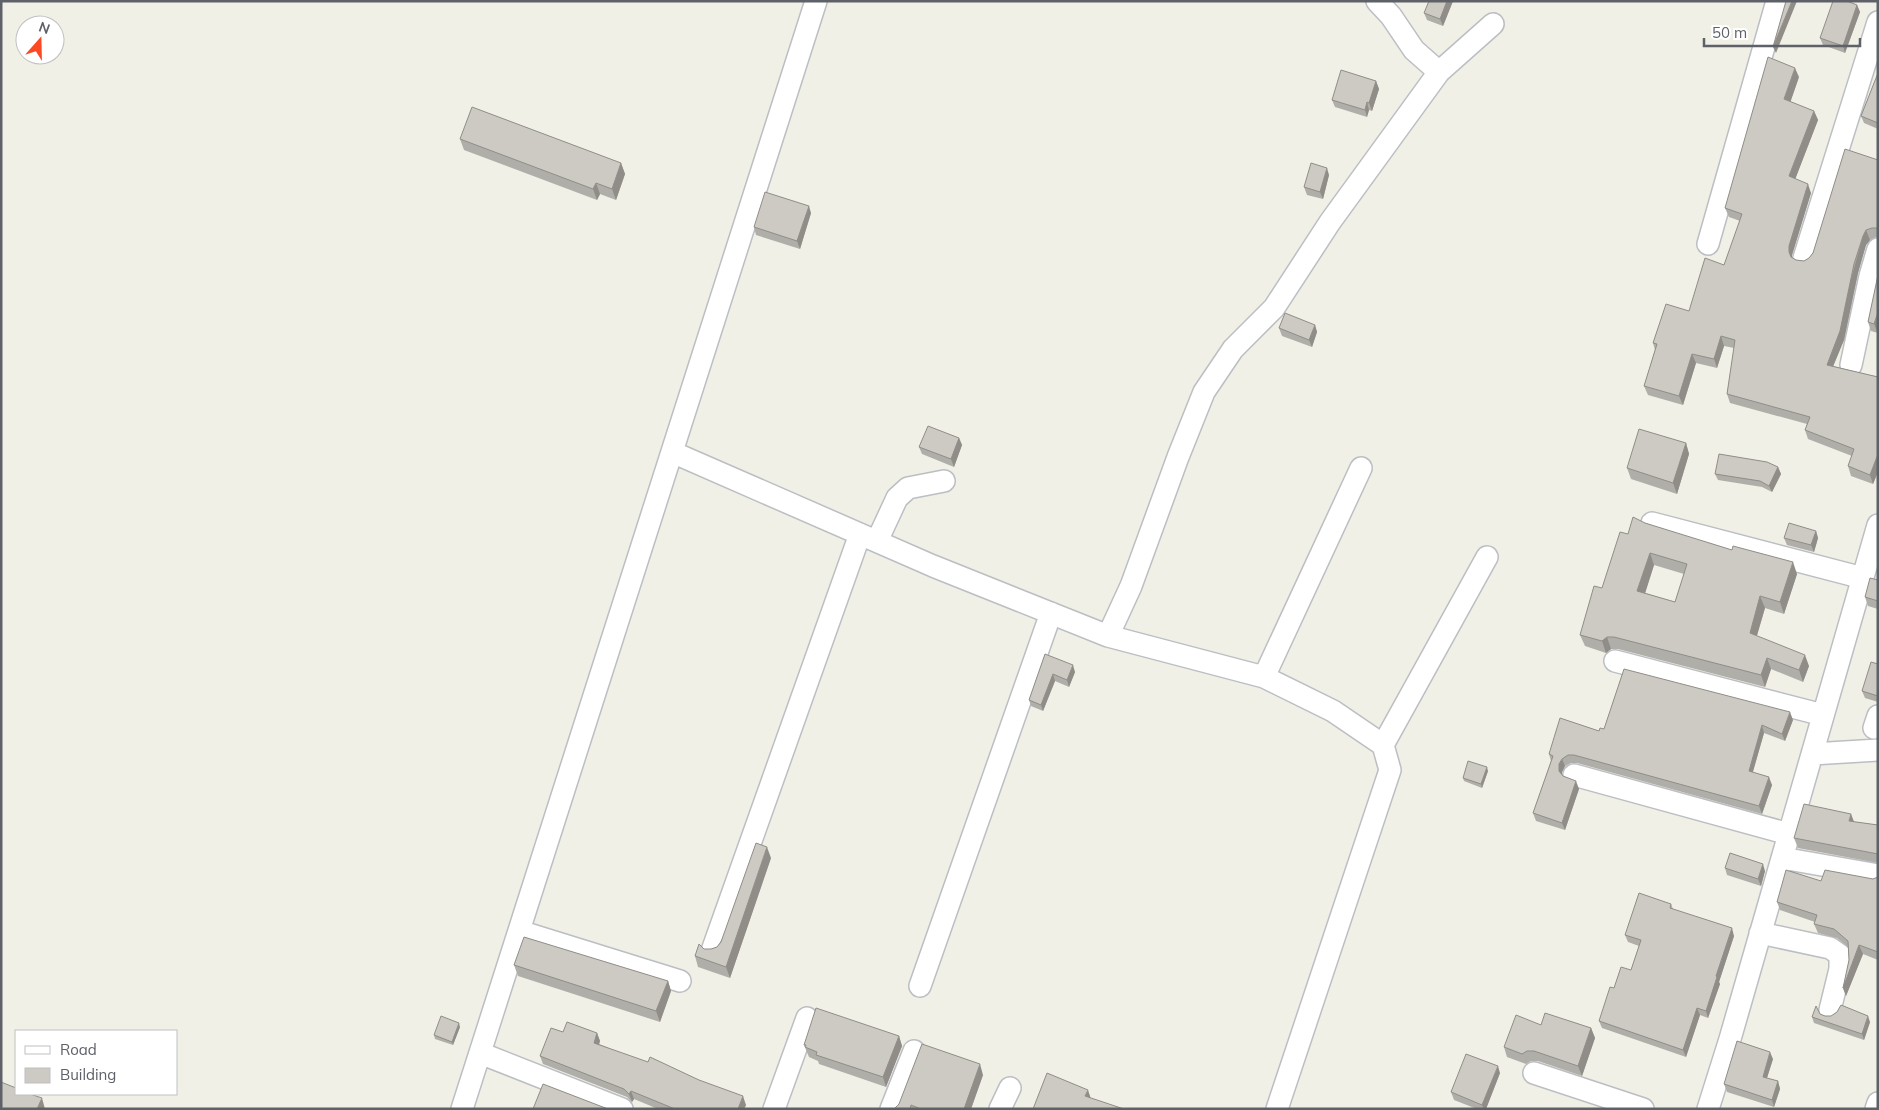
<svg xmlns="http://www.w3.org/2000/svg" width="1879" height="1110" viewBox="0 0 1879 1110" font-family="Mulish,sans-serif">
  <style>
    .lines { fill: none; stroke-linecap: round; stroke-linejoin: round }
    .minor-casing { stroke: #bbbec3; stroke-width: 24 }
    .minor { stroke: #fff; stroke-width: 21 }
    .wall { fill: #b0aea8; fill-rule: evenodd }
    .shaded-wall { fill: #908d88 }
    .building { fill: #cdcac3; stroke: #908d88; fill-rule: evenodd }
  </style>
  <rect width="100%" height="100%" fill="#f1f0e6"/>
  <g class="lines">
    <defs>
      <path id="minor" d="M 1377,1 L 1391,16 L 1414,50 L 1439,72
        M 1708,244 L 1777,1
        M 1804,258 L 1878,22
        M 1851,365 L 1870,276 L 1878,249
        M 672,452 L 933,566 L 1108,636 L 1264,677 L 1333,711 L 1383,745 L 1390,770 L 1277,1109
        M 1652,523 L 1863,578
        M 877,541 L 897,498 L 908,488 L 944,481
        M 1108,636 L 1131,586 L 1178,457 L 1204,392 L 1233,349 L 1274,308 L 1330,222 L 1439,72 L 1493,24
        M 1615,661 L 1823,715
        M 1264,677 L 1361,468
        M 1874,728 L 1878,716
        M 1383,745 L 1487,557
        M 1812,754 L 1878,750
        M 1574,775 L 1789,834
        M 1782,858 L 1878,875
        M 519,931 L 680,981
        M 1760,933 L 1830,948 L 1840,955 L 1840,969 L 1830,1010
        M 713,948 L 860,534
        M 920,986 L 1051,613
        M 480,1053 L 622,1109
        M 1534,1073 L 1643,1109
        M 462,1109 L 816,1
        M 774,1109 L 807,1018
        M 891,1109 L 914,1051
        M 1000,1109 L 1010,1088
        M 1708,1109 L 1730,1039 L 1878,525
        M 1876,1109 L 1878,1103"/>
    </defs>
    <use href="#minor" class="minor-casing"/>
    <use href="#minor" class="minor"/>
  </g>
  <path class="wall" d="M 1429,1 L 1453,1 L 1443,26 L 1427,20 L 1424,13 Z
    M 1857,5 L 1860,12 L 1845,53 L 1823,45 L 1820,38 Z
    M 1878,73 L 1878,129 L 1864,123 L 1861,116 Z
    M 1799,77 L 1790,102 L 1814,111 L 1818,120 L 1795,179 L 1811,193 L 1792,255 L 1792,257 L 1796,260 L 1804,261 L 1809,258 L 1878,160 L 1878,237 L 1876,237 L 1870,240 L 1866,245 L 1858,273 L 1844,340 L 1833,366 L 1878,377 L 1878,472 L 1873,484 L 1851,476 L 1848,466 L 1852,456 L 1808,439 L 1805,430 L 1807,424 L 1730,403 L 1727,394 L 1734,348 L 1724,346 L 1717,368 L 1696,363 L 1683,405 L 1648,395 L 1644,386 L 1655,350 L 1653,343 L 1689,311 L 1724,265 L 1740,221 L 1729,217 L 1725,208 Z
    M 1376,81 L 1379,89 L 1372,111 L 1369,110 L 1367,117 L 1335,107 L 1332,100 Z
    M 460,139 L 621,163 L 625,174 L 616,200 L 600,194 L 597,200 L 464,150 Z
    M 1329,175 L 1323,199 L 1307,195 L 1304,187 Z
    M 811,213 L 800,249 L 756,235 L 754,227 Z
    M 1878,275 L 1878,333 L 1871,331 L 1868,322 Z
    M 1315,325 L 1317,332 L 1312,347 L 1282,336 L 1279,328 Z
    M 959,438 L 962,445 L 954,467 L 922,454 L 919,447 Z
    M 1686,443 L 1689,454 L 1677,494 L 1631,479 L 1627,468 Z
    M 1778,467 L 1781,474 L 1772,492 L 1762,487 L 1718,480 L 1715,474 Z
    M 1645,523 L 1797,574 L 1784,614 L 1765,608 L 1757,636 L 1809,666 L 1803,682 L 1771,669 L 1765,687 L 1618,649 L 1611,649 L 1606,653 L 1585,646 L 1580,635 L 1628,534 ZM 1654,565 L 1684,574 L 1675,602 L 1645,593 Z
    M 1816,531 L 1818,538 L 1814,552 L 1787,545 L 1784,538 Z
    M 1878,580 L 1878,609 L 1868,606 L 1865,597 Z
    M 1045,654 L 1075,672 L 1069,687 L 1055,681 L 1043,711 L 1031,706 L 1029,700 Z
    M 1878,664 L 1878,702 L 1865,698 L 1862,691 Z
    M 1793,720 L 1785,741 L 1764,733 L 1753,772 L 1772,785 L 1762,814 L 1577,763 L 1571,763 L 1565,766 L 1562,772 L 1562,775 L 1579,789 L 1565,830 L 1536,821 L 1533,813 L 1551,761 L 1549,754 L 1599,731 L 1604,729 Z
    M 1488,771 L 1482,788 L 1464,781 L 1463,778 Z
    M 1854,822 L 1878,825 L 1878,863 L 1798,848 L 1794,838 Z
    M 771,858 L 730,978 L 698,967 L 695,956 L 704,949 L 711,949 L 717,947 Z
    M 1725,868 L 1765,871 L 1761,886 L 1727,875 Z
    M 1878,877 L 1878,960 L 1863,954 L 1846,996 L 1843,988 L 1849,960 L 1848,947 L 1837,938 L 1818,933 L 1814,924 L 1815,922 L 1780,910 L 1777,902 L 1821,881 L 1873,879 Z
    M 1671,904 L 1673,909 L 1734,936 L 1719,982 L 1720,984 L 1708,1018 L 1700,1015 L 1686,1057 L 1602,1028 L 1599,1021 L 1614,988 L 1631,970 L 1639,946 L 1628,942 L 1625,935 Z
    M 514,965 L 668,981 L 671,991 L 660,1022 L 518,976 Z
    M 1820,1014 L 1825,1016 L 1870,1022 L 1864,1040 L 1814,1023 L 1812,1017 Z
    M 1541,1025 L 1591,1028 L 1595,1038 L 1582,1076 L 1538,1061 L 1531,1061 L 1526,1064 L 1507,1057 L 1504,1047 Z
    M 460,1027 L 453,1045 L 435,1039 L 434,1035 Z
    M 563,1032 L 597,1033 L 600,1041 L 599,1044 L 746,1105 L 744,1109 L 658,1109 L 634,1099 L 632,1102 L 627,1097 L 543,1064 L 540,1056 Z
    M 899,1036 L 902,1046 L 886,1087 L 819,1064 L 818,1061 L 809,1057 L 804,1045 Z
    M 1773,1059 L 1767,1078 L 1778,1081 L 1780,1089 L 1774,1107 L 1727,1092 L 1724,1084 Z
    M 1500,1073 L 1486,1109 L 1477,1109 L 1454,1100 L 1451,1092 Z
    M 983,1075 L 971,1109 L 894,1109 Z"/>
  <path class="shaded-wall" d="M 1447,1 L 1453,1 L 1443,26 L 1440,19 Z
    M 1792,1 L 1797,1 L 1776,53 L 1773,47 Z
    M 1857,5 L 1860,12 L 1845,53 L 1843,46 Z
    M 1795,68 L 1799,77 L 1788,109 L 1784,99 Z
    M 1376,81 L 1379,89 L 1372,111 L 1369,103 Z
    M 1367,102 L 1369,110 L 1367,117 L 1365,110 Z
    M 1814,111 L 1818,120 L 1793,185 L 1789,176 Z
    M 621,163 L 625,174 L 616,200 L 612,189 Z
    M 1327,168 L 1329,175 L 1323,199 L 1320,192 Z
    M 596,183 L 600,194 L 597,200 L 593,189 Z
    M 1808,184 L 1811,193 L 1792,255 L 1792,261 L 1789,252 L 1789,246 Z
    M 809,206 L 811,213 L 800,249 L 797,241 Z
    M 1866,230 L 1870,240 L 1866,245 L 1858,273 L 1844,340 L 1830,374 L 1827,365 L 1863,236 Z
    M 1878,312 L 1878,333 L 1874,324 Z
    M 1315,325 L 1317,332 L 1312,347 L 1309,340 Z
    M 1721,336 L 1724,346 L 1717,368 L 1714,359 Z
    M 1692,354 L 1696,363 L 1683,405 L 1679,396 Z
    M 959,438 L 962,445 L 954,467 L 951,459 Z
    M 1686,443 L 1689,454 L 1677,494 L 1673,483 Z
    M 1878,454 L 1878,472 L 1873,484 L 1870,475 Z
    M 1778,467 L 1781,474 L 1772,492 L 1769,486 Z
    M 1816,531 L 1818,538 L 1814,552 L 1811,545 Z
    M 1650,553 L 1654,565 L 1642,603 L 1637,591 Z
    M 1793,562 L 1797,574 L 1784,614 L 1780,602 Z
    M 1760,596 L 1765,608 L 1754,645 L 1750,633 Z
    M 1607,637 L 1611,649 L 1606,653 L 1602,641 Z
    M 1805,655 L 1809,666 L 1803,682 L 1799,670 Z
    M 1767,658 L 1771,669 L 1765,687 L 1761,675 Z
    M 1073,665 L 1075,672 L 1069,687 L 1067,680 Z
    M 1053,674 L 1055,681 L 1043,711 L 1041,705 Z
    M 1790,712 L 1793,720 L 1785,741 L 1782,734 Z
    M 1762,725 L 1764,733 L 1751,778 L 1749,771 Z
    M 1562,759 L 1565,766 L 1562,772 L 1562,779 L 1559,771 L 1559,764 Z
    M 1487,767 L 1488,771 L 1482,788 L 1481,784 Z
    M 1769,777 L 1772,785 L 1762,814 L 1759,806 Z
    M 1576,781 L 1579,789 L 1565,830 L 1562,823 Z
    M 1851,814 L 1855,824 L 1849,821 Z
    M 767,847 L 771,858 L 730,978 L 726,967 Z
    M 1763,864 L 1765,871 L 1761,886 L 1758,879 Z
    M 1732,928 L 1734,936 L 1719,982 L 1720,984 L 1708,1018 L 1706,1011 L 1716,976 Z
    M 1859,945 L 1863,954 L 1846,996 L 1843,988 Z
    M 668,981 L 671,991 L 660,1022 L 656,1011 Z
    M 1697,1008 L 1700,1015 L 1686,1057 L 1683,1050 Z
    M 1868,1016 L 1870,1022 L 1864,1040 L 1862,1034 Z
    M 459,1023 L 460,1027 L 453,1045 L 452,1042 Z
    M 1591,1028 L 1595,1038 L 1582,1076 L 1578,1066 Z
    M 597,1033 L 600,1041 L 597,1051 L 594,1043 Z
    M 899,1036 L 902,1046 L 886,1087 L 883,1077 Z
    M 1770,1052 L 1773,1059 L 1765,1084 L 1763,1077 Z
    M 980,1064 L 983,1075 L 971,1109 L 964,1109 Z
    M 1498,1066 L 1500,1073 L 1486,1109 L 1484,1109 L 1482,1105 Z
    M 1778,1081 L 1780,1089 L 1774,1107 L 1772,1100 Z
    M 1088,1090 L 1091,1099 L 1085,1096 Z
    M 631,1091 L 634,1099 L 632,1102 L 629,1094 Z
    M 743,1096 L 746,1105 L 744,1109 L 738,1109 Z
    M 42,1098 L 45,1109 L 37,1109 Z"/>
  <path class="building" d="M 1429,1 L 1447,1 L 1440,19 L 1424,13 Z
    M 1786,1 L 1792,1 L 1773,47 Z
    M 1833,1 L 1847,1 L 1857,5 L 1843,46 L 1820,38 Z
    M 1768,57 L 1795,68 L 1784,99 L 1814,111 L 1789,176 L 1808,184 L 1789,246 L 1789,252 L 1791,257 L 1796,260 L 1804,261 L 1809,258 L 1813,253 L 1845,149 L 1878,160 L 1878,228 L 1872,228 L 1866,230 L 1863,236 L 1854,264 L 1840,331 L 1827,365 L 1878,377 L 1878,454 L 1870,475 L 1848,466 L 1854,449 L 1805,430 L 1810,417 L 1727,394 L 1735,340 L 1721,336 L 1714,359 L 1692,354 L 1679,396 L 1644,386 L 1657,344 L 1653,343 L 1666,304 L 1689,311 L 1705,258 L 1724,265 L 1742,214 L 1725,208 Z
    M 1341,70 L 1376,81 L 1369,103 L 1367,102 L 1365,110 L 1332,100 Z
    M 1878,73 L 1878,123 L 1861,116 Z
    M 472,107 L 621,163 L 612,189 L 596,183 L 593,189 L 460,139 Z
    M 1311,163 L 1327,168 L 1320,192 L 1304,187 Z
    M 765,192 L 809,206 L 797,241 L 754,227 Z
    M 1878,275 L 1878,312 L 1874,324 L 1868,322 Z
    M 1285,313 L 1315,325 L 1309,340 L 1279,328 Z
    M 928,426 L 959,438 L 951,459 L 919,447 Z
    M 1639,429 L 1686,443 L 1673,483 L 1627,468 Z
    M 1719,454 L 1767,462 L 1778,467 L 1769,486 L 1760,481 L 1715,474 Z
    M 1633,517 L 1645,523 L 1732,550 L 1733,546 L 1793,562 L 1780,602 L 1760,596 L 1750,633 L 1805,655 L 1799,670 L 1767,658 L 1761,675 L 1614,637 L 1607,637 L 1602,641 L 1580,635 L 1594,586 L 1602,588 L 1620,532 L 1628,534 ZM 1650,553 L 1687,564 L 1675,602 L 1637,591 Z
    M 1789,523 L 1816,531 L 1811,545 L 1784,538 Z
    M 1870,578 L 1878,580 L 1878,601 L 1865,597 Z
    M 1045,654 L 1073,665 L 1067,680 L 1053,674 L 1041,705 L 1029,700 Z
    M 1871,662 L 1878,664 L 1878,696 L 1862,691 Z
    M 1624,669 L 1790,712 L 1782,734 L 1762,725 L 1749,771 L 1769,777 L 1759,806 L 1574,755 L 1568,755 L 1562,759 L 1559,764 L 1559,771 L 1563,776 L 1576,781 L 1562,823 L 1533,813 L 1553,756 L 1549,754 L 1560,718 L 1599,731 L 1600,728 L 1604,729 Z
    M 1468,761 L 1487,767 L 1481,784 L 1463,778 Z
    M 1804,804 L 1851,814 L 1849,821 L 1878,825 L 1878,854 L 1794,838 Z
    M 756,843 L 767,847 L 726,967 L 695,956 L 699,944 L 704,949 L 711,949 L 717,947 L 721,942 Z
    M 1730,853 L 1763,864 L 1758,879 L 1725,868 Z
    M 1786,870 L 1821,881 L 1825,870 L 1873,879 L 1878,877 L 1878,952 L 1859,945 L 1843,988 L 1849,960 L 1848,941 L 1834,929 L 1814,924 L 1817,915 L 1777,902 Z
    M 1639,893 L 1671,904 L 1670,908 L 1732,928 L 1716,976 L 1717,977 L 1706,1011 L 1697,1008 L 1683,1050 L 1599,1021 L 1610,987 L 1614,988 L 1621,967 L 1631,970 L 1641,940 L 1625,935 Z
    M 524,937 L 668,981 L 656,1011 L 514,965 Z
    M 1841,1005 L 1868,1016 L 1862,1034 L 1812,1017 L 1816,1006 L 1820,1014 L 1825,1016 L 1831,1016 L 1837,1012 Z
    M 816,1008 L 899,1036 L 883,1077 L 816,1055 L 817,1052 L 805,1047 L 806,1045 L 804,1045 Z
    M 1545,1013 L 1591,1028 L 1578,1066 L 1534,1051 L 1527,1051 L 1522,1054 L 1504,1047 L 1516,1015 L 1541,1025 Z
    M 441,1016 L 459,1023 L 452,1042 L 434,1035 Z
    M 567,1022 L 597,1033 L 594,1043 L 648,1062 L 650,1057 L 699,1080 L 743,1096 L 738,1109 L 675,1109 L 631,1091 L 629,1094 L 624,1089 L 540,1056 L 551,1028 L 563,1032 Z
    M 1737,1041 L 1770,1052 L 1763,1077 L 1778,1081 L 1772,1100 L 1724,1084 Z
    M 922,1044 L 980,1064 L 964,1109 L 921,1109 L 911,1105 L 910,1109 L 894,1109 L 899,1104 Z
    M 1466,1054 L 1498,1066 L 1482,1105 L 1451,1092 Z
    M 1047,1073 L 1088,1090 L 1085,1096 L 1124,1109 L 1033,1109 Z
    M 1,1082 L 16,1088 L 16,1094 L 30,1094 L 42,1098 L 37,1109 L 1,1109 Z
    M 543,1084 L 608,1109 L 533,1109 Z"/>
  <rect width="1879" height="1110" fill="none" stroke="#5e6168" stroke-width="5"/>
  <rect x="15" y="1030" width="162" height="65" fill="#ffffff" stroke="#bfc0c3"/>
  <rect x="25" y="1046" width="25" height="8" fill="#ffffff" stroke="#bfc0c3"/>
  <text x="60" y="1055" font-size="15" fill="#5e6168">Road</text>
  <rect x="25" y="1068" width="25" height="15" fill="#cdcac3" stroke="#bfc0c3"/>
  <text x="60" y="1080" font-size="15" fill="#5e6168">Building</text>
  <g transform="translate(40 40) rotate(20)"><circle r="24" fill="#ffffff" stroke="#bfc0c3"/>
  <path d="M0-4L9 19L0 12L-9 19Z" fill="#fa4923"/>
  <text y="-8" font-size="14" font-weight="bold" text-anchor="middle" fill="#5e6168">N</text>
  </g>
  <path d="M1704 38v8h156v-8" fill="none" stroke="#5e6168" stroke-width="2.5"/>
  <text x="1712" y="38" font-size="15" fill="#5e6168" stroke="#ffffff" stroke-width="4" paint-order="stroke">50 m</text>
</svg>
